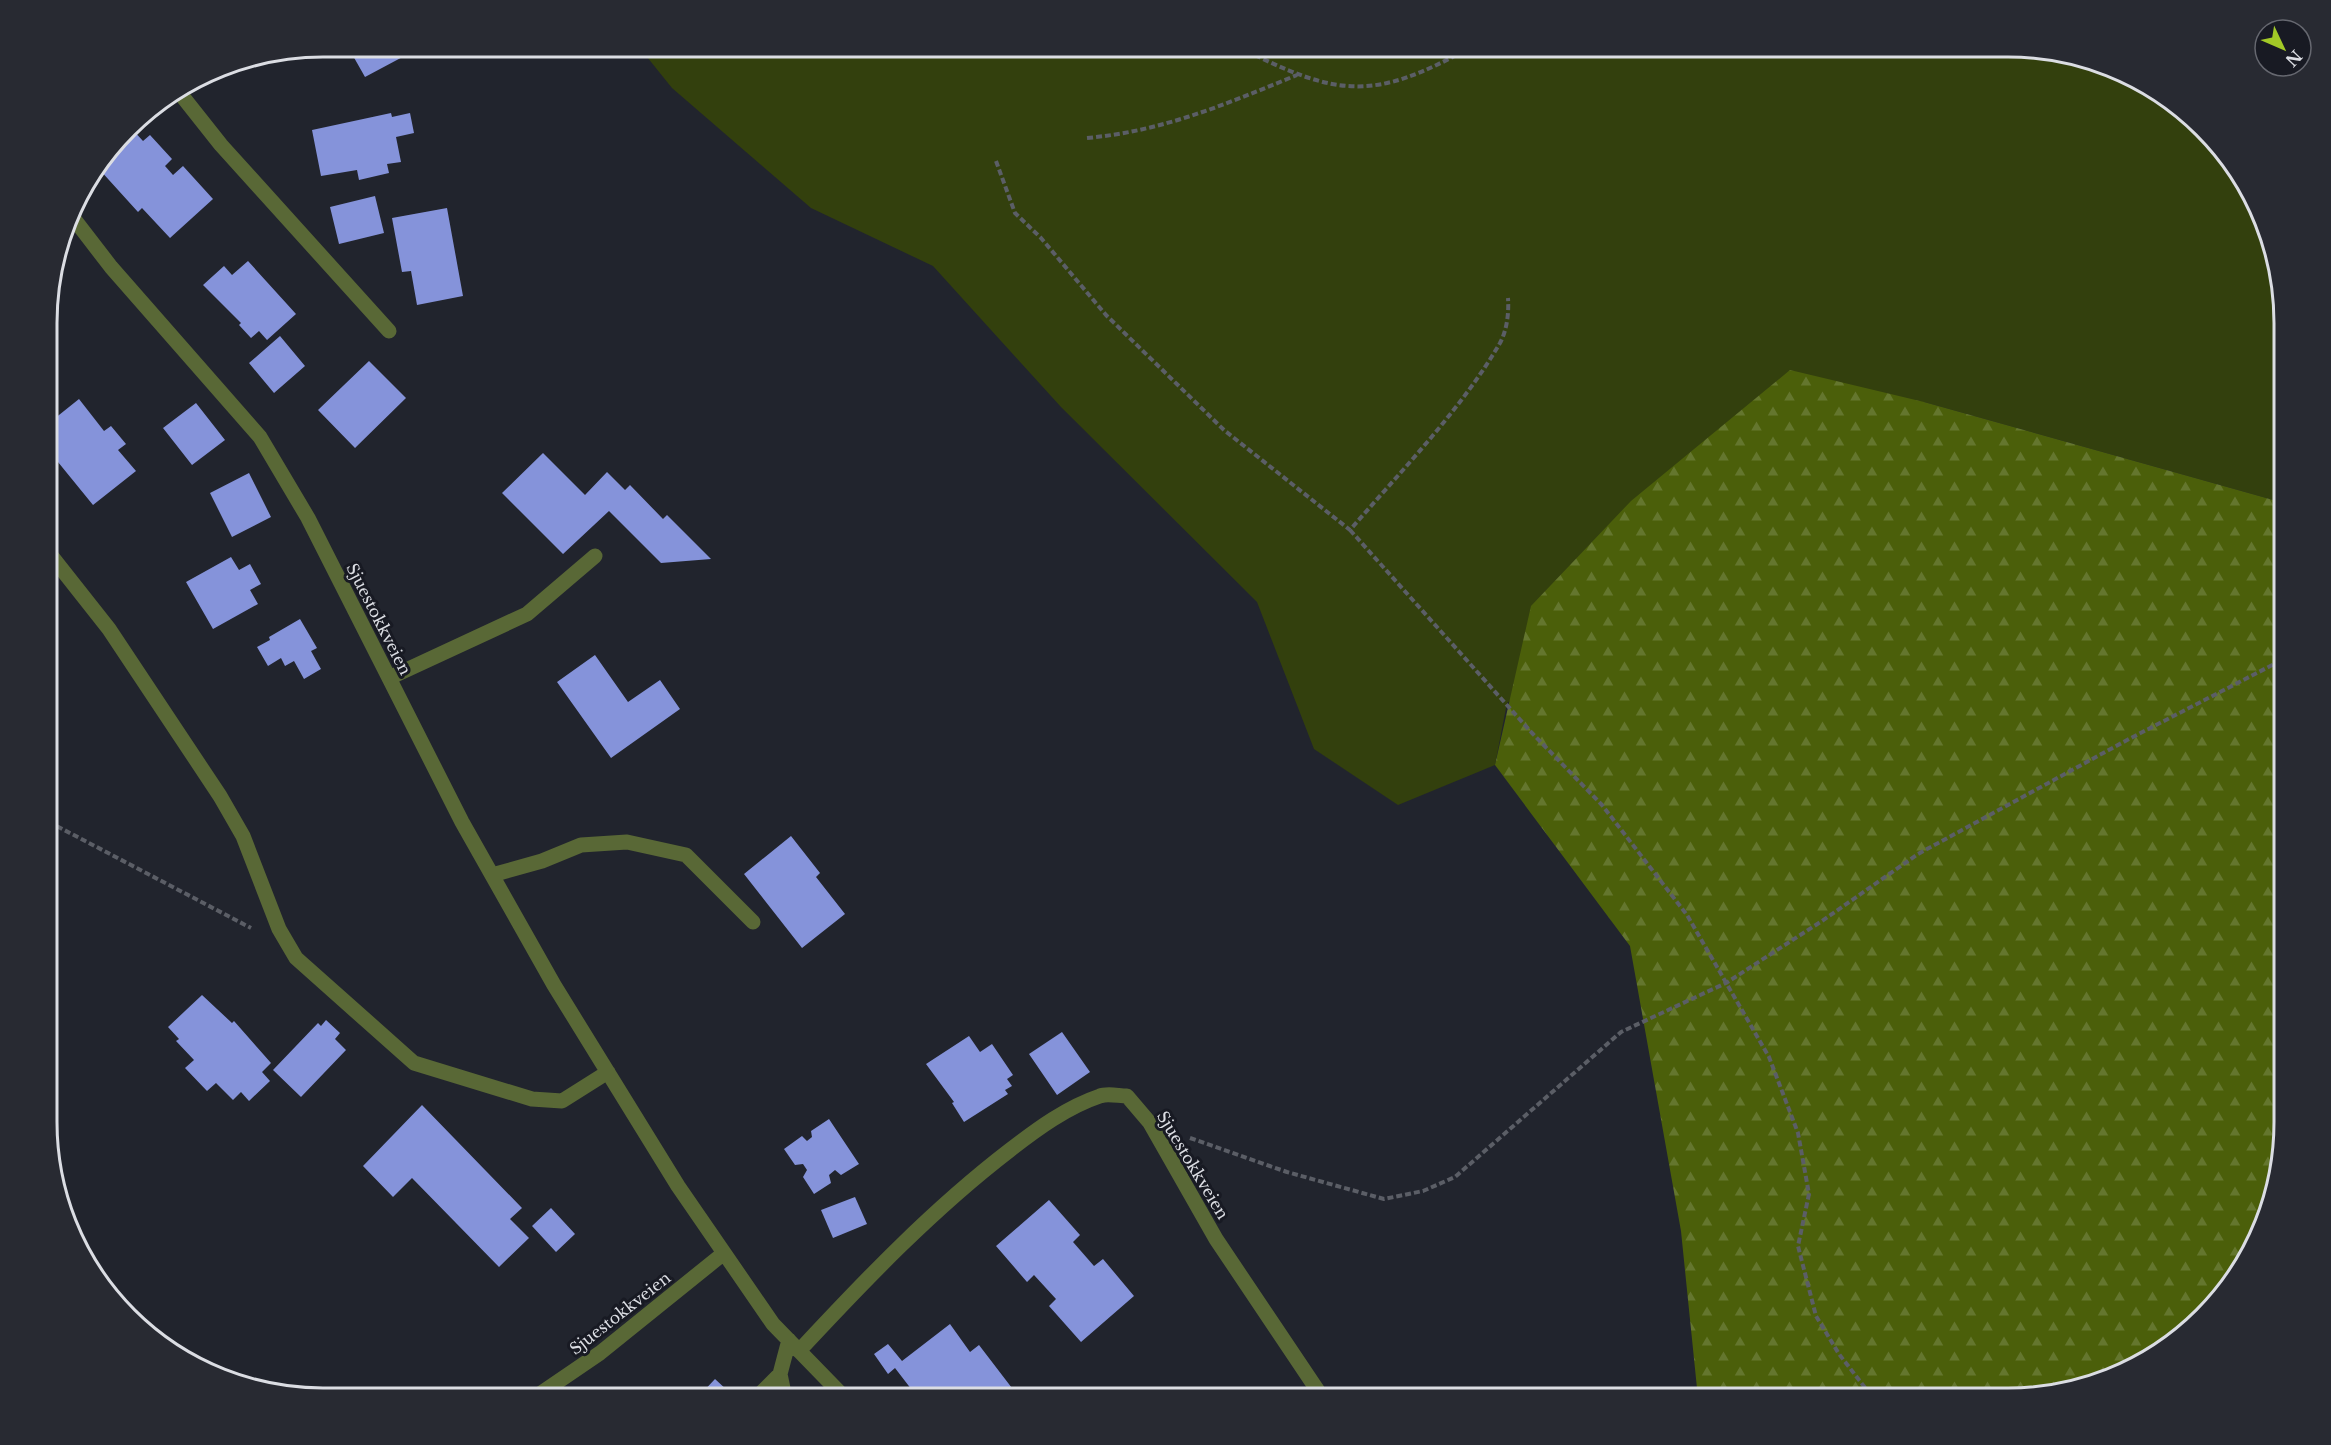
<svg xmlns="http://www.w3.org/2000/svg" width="2331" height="1445" viewBox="0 0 2331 1445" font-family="'Libre Baskerville',serif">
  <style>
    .grass { fill: #33400d }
    .forest { fill: url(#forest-firs) }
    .building { fill: #8593da }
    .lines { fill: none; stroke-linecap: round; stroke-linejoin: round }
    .path { stroke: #5b5e66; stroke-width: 4; stroke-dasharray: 6 3; stroke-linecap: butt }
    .minor { stroke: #596836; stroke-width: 15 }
    .labels { text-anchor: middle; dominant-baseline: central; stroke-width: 6; stroke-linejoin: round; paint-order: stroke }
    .street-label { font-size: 16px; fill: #dbdde3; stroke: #181a23 }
    .rim { fill: none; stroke: #dbdde3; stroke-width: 3 }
  </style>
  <defs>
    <pattern id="forest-firs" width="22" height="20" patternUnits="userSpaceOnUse" patternTransform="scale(1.5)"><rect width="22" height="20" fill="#4b5f0a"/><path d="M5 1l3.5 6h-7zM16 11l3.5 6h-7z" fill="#64762e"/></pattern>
  </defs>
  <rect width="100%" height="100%" fill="#21242d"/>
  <path class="grass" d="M 639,47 L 2008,47 L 2080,56 L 2161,93 L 2248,185 L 2284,305 L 2284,503 L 1924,402 L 1507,703 L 1495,765 L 1398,805 L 1314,749 L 1257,602 L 1061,407 L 933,266 L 811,208 L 672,88 Z"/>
  <path class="forest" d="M 1790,370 L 1924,402 L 2284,503 L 2284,1140 L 2270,1210 L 2238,1275 L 2146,1362 L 2026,1398 L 1698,1398 L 1681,1231 L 1630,946 L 1495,765 L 1531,606 L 1631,501 Z"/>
  <path class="building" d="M 348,47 L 407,47 L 410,53 L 365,77 Z
    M 391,113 L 392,117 L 410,113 L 414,133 L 396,137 L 401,162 L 387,164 L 389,173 L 359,180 L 357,170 L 321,176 L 312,130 Z
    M 131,128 L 143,141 L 150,135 L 172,159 L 165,166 L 173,175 L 183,166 L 213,199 L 170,238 L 142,208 L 138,212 L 99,169 Z
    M 375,196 L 384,233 L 339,244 L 330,207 Z
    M 447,208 L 463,296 L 417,305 L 411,271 L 402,272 L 392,218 Z
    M 248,261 L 296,314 L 267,340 L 259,331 L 251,338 L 239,325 L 241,323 L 203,285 L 224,266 L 232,275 Z
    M 280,336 L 305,366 L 274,393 L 249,363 Z
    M 369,361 L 406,398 L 355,448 L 318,410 Z
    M 79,399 L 104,431 L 111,426 L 126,444 L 118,450 L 136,471 L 93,505 L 49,451 L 49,423 Z
    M 196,403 L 225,440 L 192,465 L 163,428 Z
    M 543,453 L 585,495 L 607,472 L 625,490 L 630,485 L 663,519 L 667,515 L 711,559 L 661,563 L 609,511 L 563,554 L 502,493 Z
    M 249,473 L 271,517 L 232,537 L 210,493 Z
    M 231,557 L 239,570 L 250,564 L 261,584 L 250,590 L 258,604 L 213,629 L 186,582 Z
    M 300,619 L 317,648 L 311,651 L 321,669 L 304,679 L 294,661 L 285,666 L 281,658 L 268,666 L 257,647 L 270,640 L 269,637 Z
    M 595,655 L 628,702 L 660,680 L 680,709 L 611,758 L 557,682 Z
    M 791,836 L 820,873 L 816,877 L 845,914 L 802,948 L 744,874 Z
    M 202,995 L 232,1023 L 234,1021 L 271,1063 L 262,1072 L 270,1081 L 249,1101 L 241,1092 L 233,1100 L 216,1083 L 207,1091 L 185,1068 L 194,1060 L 176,1041 L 179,1039 L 168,1027 Z
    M 326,1020 L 340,1033 L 335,1039 L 346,1050 L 301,1097 L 273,1070 L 318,1023 L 321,1026 Z
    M 1062,1032 L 1090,1072 L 1057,1095 L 1029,1054 Z
    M 969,1036 L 980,1052 L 992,1044 L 1013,1075 L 1007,1079 L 1012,1086 L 1005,1090 L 1008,1094 L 964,1122 L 952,1103 L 954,1102 L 926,1064 Z
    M 422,1105 L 522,1208 L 510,1219 L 529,1238 L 499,1267 L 412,1178 L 393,1197 L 363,1166 Z
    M 829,1119 L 859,1164 L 841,1175 L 835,1170 L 829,1175 L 831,1183 L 814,1194 L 803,1177 L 807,1170 L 803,1164 L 795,1165 L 784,1149 L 802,1136 L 807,1141 L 812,1137 L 811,1131 Z
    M 855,1197 L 867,1224 L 833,1238 L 821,1210 Z
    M 1049,1200 L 1080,1235 L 1073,1242 L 1094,1266 L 1103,1259 L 1134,1296 L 1081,1342 L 1049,1306 L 1056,1299 L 1034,1275 L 1027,1282 L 996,1246 Z
    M 551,1208 L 575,1234 L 556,1252 L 532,1226 Z
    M 950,1324 L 970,1352 L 979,1345 L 1015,1392 L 1007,1398 L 909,1398 L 915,1394 L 895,1368 L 888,1374 L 874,1354 L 888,1344 L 902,1361 Z
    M 715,1379 L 728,1391 L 720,1398 L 703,1398 L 700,1395 Z"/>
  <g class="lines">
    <path class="path" d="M 1239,47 C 1337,97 1373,102 1471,47
      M 1087,138 C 1164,131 1226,104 1297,75
      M 996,161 L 1015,213 L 1041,238 L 1106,315 L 1224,430 L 1350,530 C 1400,472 1461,410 1500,343 C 1507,330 1509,313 1508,298
      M 1350,530 L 1532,733 L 1602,805 L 1687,915 L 1769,1057 L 1798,1133 L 1809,1194 L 1798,1246 L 1816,1316 L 1839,1354 L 1873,1398
      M 49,822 L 251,928
      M 1190,1138 L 1287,1172 L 1384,1199 L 1423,1191 L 1455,1177 L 1621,1032 L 1726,983 L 1822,921 L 1918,854 L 2129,739 L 2284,659"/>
    <path class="minor" d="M 179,92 L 221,145 L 389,331
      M 71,215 L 111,267 L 260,437 L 308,518 L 462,822 L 554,985 L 678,1186 L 773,1324 L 845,1398
      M 49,553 L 109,629 L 220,796 L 243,836 L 279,929 L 296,958 L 414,1063 L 532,1099 L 562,1101 L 608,1072
      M 389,678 L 527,614 L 595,556
      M 492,875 L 542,861 L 581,845 L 627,842 L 686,855 L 753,922
      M 799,1351 C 865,1280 933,1209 1010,1150 C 1037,1129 1067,1107 1100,1096 C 1107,1093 1119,1096 1127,1096 L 1150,1123 L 1216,1239 L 1322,1397
      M 534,1398 L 600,1353 L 724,1253
      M 756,1398 L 780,1374
      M 785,1398 L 780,1374 L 789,1340"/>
  </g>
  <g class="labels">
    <g class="street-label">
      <text transform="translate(379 619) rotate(63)">Sjuestokkveien</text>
      <text transform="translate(1193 1165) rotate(59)">Sjuestokkveien</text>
      <text transform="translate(620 1313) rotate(-38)">Sjuestokkveien</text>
    </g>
  </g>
  <path d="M0 0H2331V1445H0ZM323 57H2008A266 266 0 0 1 2274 323V1122A266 266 0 0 1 2008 1388H323A266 266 0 0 1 57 1122V323A266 266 0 0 1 323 57Z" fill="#282a32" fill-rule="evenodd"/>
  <path class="rim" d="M323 57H2008A266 266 0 0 1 2274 323V1122A266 266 0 0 1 2008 1388H323A266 266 0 0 1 57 1122V323A266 266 0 0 1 323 57Z"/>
  <g transform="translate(2283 48) rotate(134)"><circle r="28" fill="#181a23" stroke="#666870" stroke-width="1.5"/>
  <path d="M0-4.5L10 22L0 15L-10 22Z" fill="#a2c927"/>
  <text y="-9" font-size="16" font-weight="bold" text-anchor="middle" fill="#dbdde3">N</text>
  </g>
</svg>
